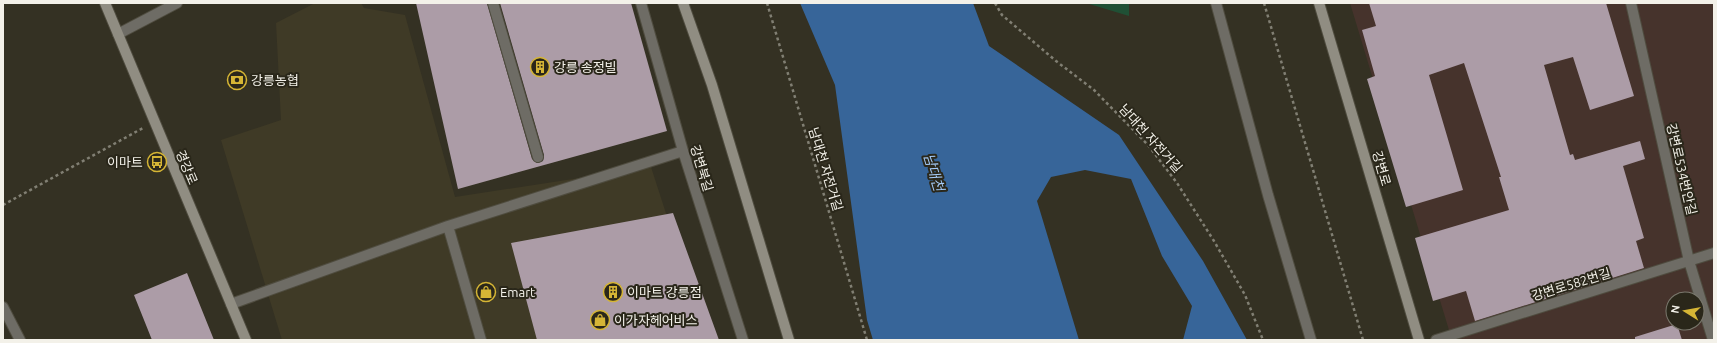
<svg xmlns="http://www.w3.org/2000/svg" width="1717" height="343" viewBox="0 0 1717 343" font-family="Ubuntu,'Noto Sans KR',sans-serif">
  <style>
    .built { fill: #3f3a26 }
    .industrial { fill: #46332c; fill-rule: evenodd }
    .green { fill: #205035 }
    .water { fill: #376599 }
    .building { fill: #ac9ca7 }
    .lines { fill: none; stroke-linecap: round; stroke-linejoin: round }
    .street-casing { stroke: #4f4c3f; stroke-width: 12 }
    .secondary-casing { stroke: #4f4c3f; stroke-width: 12 }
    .path { stroke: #817f73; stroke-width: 2.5; stroke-dasharray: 3 3; stroke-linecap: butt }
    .street { stroke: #6e6c65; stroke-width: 10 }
    .secondary { stroke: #908d82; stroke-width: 10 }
    .labels { text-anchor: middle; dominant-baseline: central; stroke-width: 4; stroke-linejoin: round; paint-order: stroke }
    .poi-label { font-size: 13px; fill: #f3f1e9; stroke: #2a271a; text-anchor: start }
    .street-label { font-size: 13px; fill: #f3f1e9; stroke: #2a271a }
    .water-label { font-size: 14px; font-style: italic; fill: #a5ccf9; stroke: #2a271a }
  </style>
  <rect width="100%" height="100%" fill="#343123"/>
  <path class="built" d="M 315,3 L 361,3 L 364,8 L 405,15 L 455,197 L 651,167 L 707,340 L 282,340 L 221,140 L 281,120 L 276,23 Z"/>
  <path class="industrial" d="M 1350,3 L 1714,3 L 1714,340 L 1452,340 ZM 1673,299 L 1697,299 L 1697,323 L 1673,323 Z"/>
  <path class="green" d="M 1086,3 L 1129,3 L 1129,16 Z"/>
  <path class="water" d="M 800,3 L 973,3 L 989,46 L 1119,135 L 1203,261 L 1247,340 L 1183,340 L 1192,306 L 1162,256 L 1131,179 L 1085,170 L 1051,177 L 1037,201 L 1079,340 L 873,340 L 867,320 L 835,85 Z"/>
  <path class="building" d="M 416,3 L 487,3 L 532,159 L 537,163 L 543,161 L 544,155 L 500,3 L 631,3 L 667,131 L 458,189 Z
    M 1369,3 L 1606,3 L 1634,96 L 1590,110 L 1573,57 L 1544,65 L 1570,155 L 1573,154 L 1575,160 L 1640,141 L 1645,159 L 1623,166 L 1644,238 L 1636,241 L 1644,268 L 1475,321 L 1466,291 L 1433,301 L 1415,238 L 1509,210 L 1499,177 L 1501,177 L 1464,63 L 1429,75 L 1463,190 L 1406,207 L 1367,79 L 1375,76 L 1362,30 L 1376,26 Z
    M 673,213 L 719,340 L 537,340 L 511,243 Z
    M 187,273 L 214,340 L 152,340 L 134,295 Z
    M 1677,324 L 1682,340 L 1635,340 L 1635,337 Z"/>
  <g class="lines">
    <defs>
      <path id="street" d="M 493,3 L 538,157
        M 641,3 L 683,151 L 743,340
        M 1216,3 L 1268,195 L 1311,340
        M 1631,3 L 1689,261 L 1713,340
        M 118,34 L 177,3
        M 448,226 L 481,340
        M 231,304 L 448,226 L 683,151
        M 3,307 L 20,340
        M 1436,340 L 1714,253"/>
      <path id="secondary" d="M 105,3 L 246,340
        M 683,3 L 712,85 L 789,340
        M 1319,3 L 1419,340"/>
    </defs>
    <use href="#street" class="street-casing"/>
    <use href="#secondary" class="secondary-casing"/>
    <path class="path" d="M 767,3 L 867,340
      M 995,3 L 1002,15 L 1056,61 L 1094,90 L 1148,145 L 1177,183 L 1214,241 L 1245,295 L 1263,340
      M 1264,3 L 1363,340
      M 3,205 L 143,128"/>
    <use href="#street" class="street"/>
    <use href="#secondary" class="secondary"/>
  </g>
  <defs>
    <symbol id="building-ring" viewBox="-11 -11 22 22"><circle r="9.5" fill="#2a271a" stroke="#d5b535" stroke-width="1.5"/><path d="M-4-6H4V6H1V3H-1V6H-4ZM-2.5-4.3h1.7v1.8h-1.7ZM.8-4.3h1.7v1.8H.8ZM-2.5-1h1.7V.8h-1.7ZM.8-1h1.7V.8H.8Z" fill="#d5b535"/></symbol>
    <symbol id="bank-ring" viewBox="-11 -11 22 22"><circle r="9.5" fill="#2a271a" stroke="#d5b535" stroke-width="1.5"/><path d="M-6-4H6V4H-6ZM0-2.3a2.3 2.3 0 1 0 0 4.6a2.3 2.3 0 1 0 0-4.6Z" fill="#d5b535"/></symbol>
    <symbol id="bus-ring" viewBox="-11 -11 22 22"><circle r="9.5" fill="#2a271a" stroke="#d5b535" stroke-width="1.5"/><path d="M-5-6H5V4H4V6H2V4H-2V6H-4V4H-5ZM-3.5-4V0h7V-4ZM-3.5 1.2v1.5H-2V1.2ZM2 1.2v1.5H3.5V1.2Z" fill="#d5b535"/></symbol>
    <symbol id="shop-ring" viewBox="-11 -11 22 22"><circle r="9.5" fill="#2a271a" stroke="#d5b535" stroke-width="1.5"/><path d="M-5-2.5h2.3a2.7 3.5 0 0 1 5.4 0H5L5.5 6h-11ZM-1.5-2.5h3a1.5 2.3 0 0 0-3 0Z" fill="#d5b535"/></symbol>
  </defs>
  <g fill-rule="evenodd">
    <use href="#building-ring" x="529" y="56" width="22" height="22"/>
    <use href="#bank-ring" x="226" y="69" width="22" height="22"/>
    <use href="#bus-ring" x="146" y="151" width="22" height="22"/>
    <use href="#shop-ring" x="475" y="281" width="22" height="22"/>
    <use href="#building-ring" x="602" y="281" width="22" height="22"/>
    <use href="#shop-ring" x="589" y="309" width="22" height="22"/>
  </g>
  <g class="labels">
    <g class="poi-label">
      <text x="554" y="67">강릉 송정빌</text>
      <text x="251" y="80">강릉농협</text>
      <text x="143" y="162" text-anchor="end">이마트</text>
      <text x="500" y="292">Emart</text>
      <text x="627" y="292">이마트 강릉점</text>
      <text x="614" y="320">이가자헤어비스</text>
    </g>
    <g class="street-label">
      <text transform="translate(1151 138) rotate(48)">남대천 자전거길</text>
      <text transform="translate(187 167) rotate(67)">경강로</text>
      <text transform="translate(702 168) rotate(73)">강변북길</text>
      <text transform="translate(1382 168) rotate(74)">강변로</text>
      <text transform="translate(826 169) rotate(73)">남대천 자전거길</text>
      <text transform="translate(1682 169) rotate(77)">강변로534번안길</text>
      <text transform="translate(1571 284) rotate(-17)">강변로582번길</text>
    </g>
    <g class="water-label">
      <text transform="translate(934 172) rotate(73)">남대천</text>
    </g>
  </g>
  <rect width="1717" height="343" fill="none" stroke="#f3f1e9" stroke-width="8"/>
  <g transform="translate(1685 311) rotate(281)"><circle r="19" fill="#2a271a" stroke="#7a786d"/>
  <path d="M0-3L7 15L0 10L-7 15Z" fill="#d5b535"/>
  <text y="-6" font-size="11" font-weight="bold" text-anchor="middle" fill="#f3f1e9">N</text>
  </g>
</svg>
